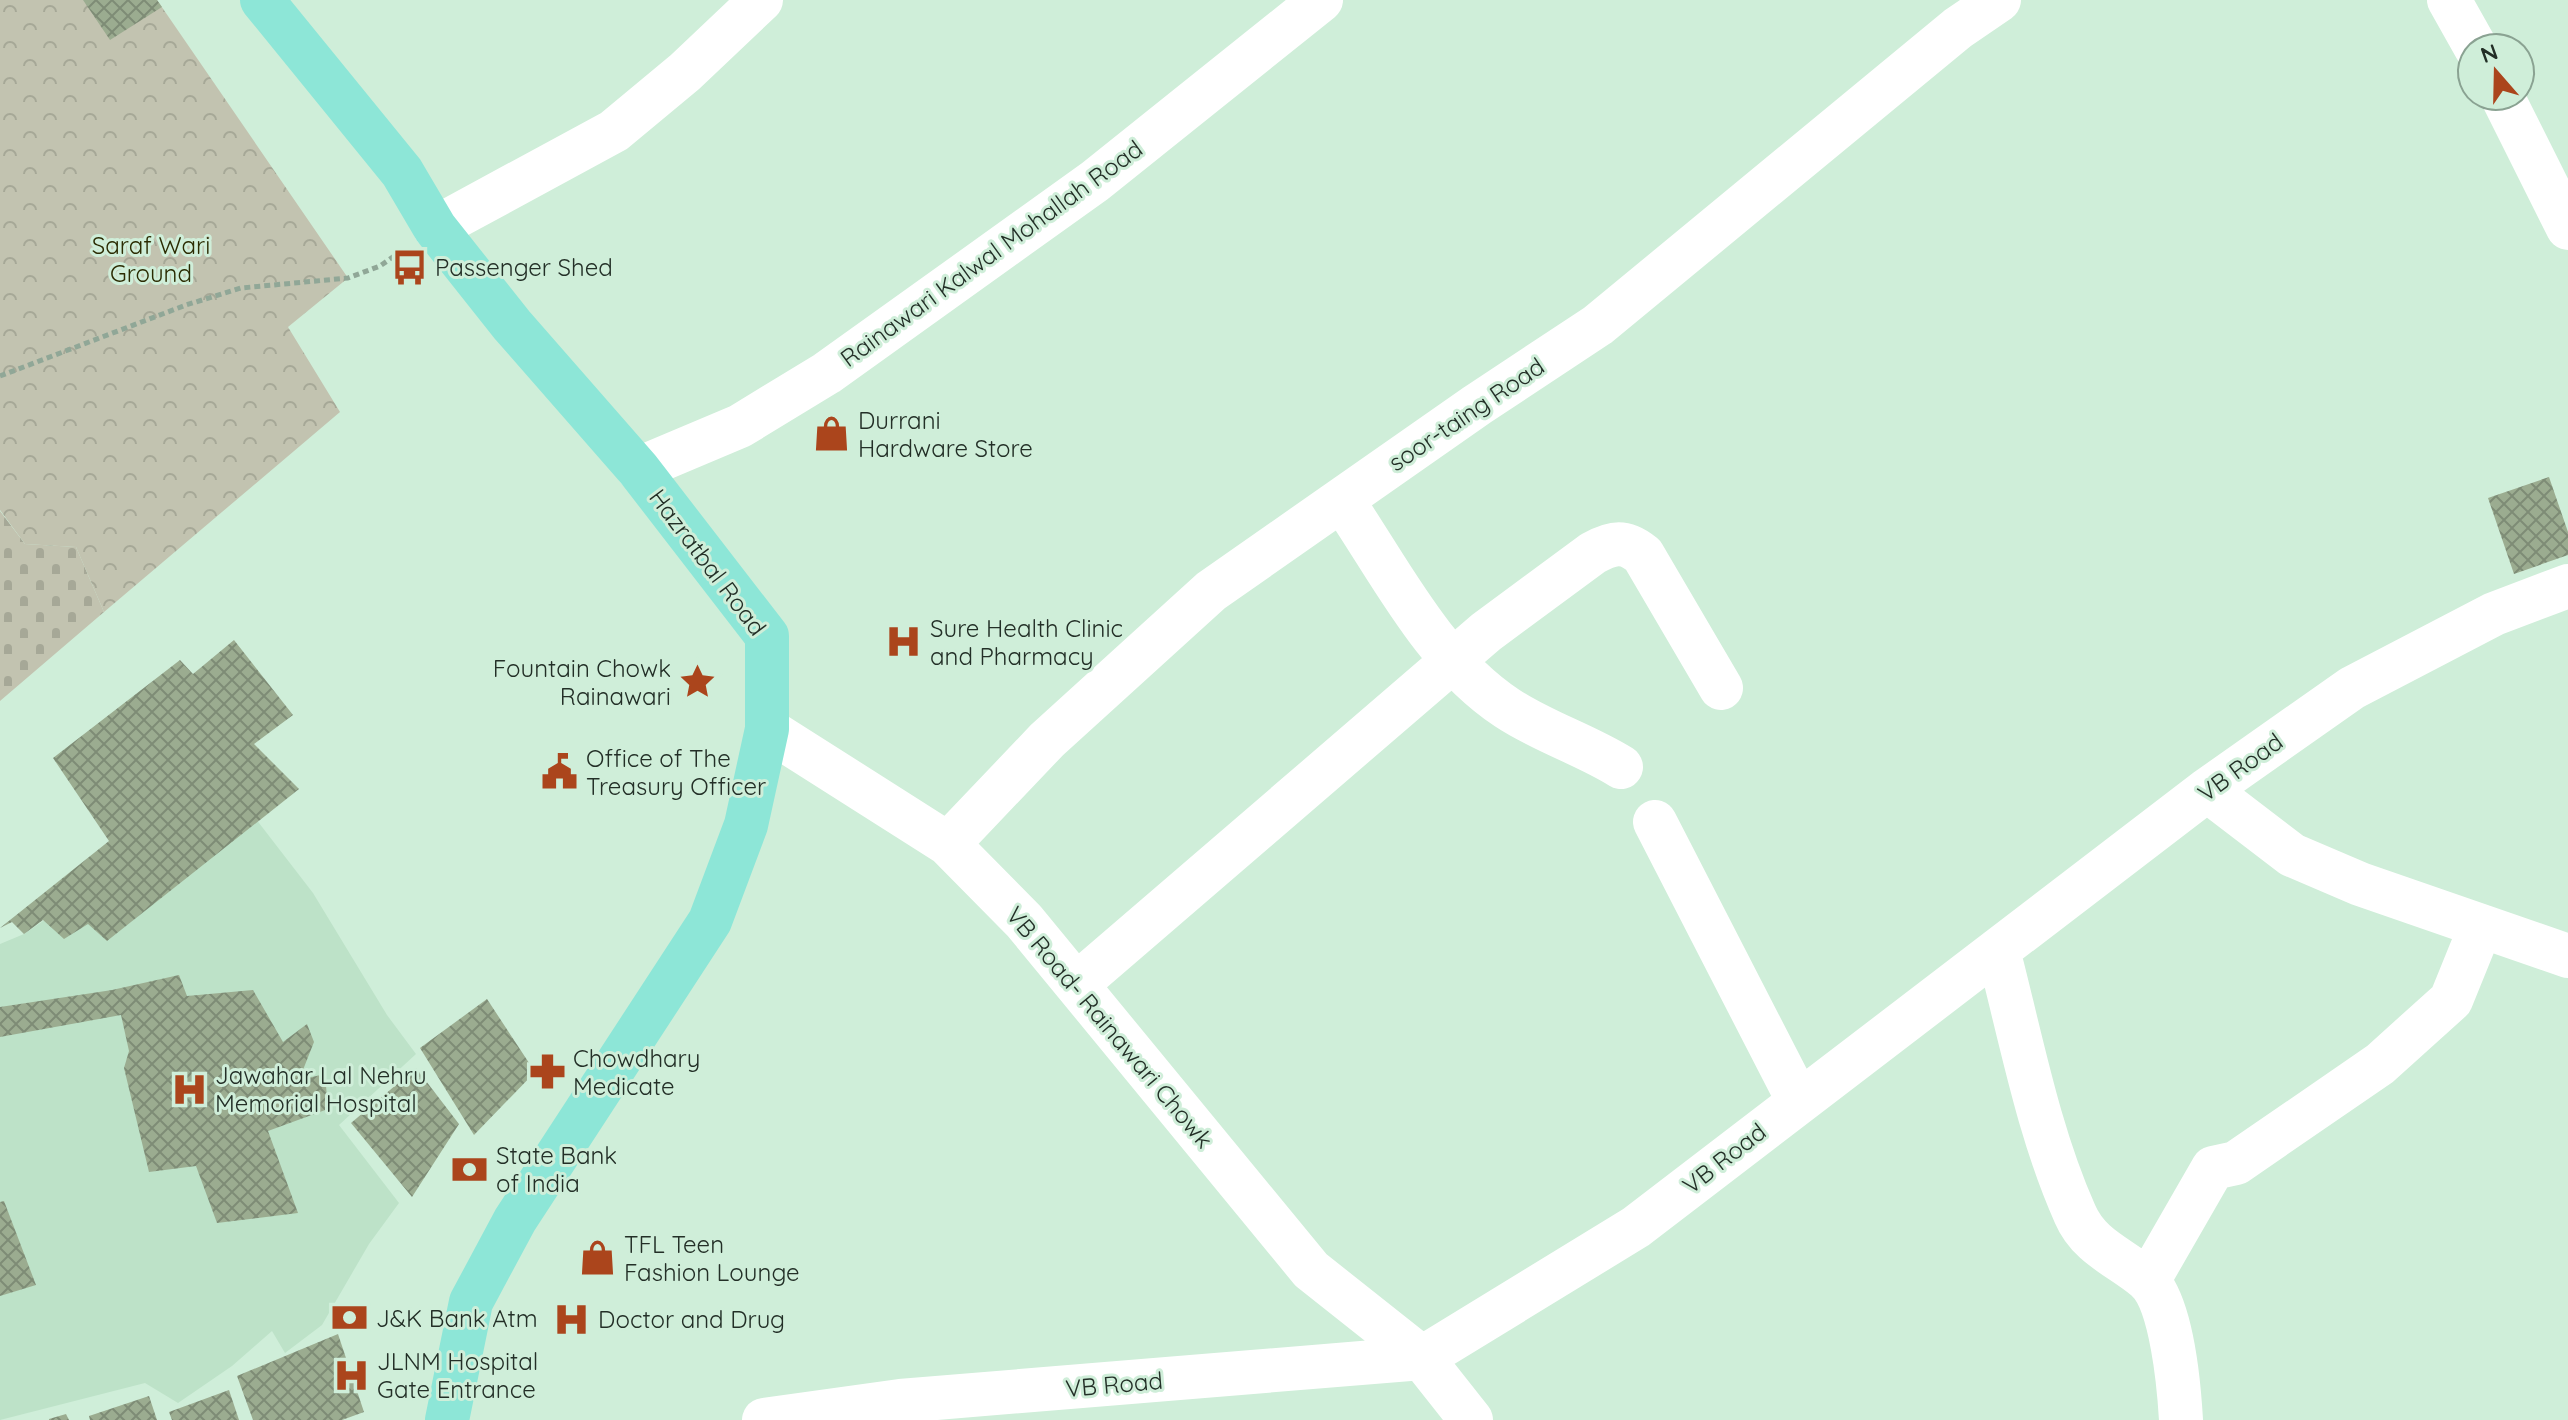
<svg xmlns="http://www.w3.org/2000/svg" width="2568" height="1420" viewBox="0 0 2568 1420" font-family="Quicksand,sans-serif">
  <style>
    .built { fill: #bde2c8 }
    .cemetery { fill: url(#cemetery-stones) }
    .park { fill: url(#park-crowns) }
    .building { fill: url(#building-cross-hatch) }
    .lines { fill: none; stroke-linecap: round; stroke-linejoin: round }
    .path { stroke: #90a797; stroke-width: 5; stroke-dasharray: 6 4; stroke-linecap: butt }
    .minor { stroke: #fff; stroke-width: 44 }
    .major { stroke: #8de6d7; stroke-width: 44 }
    .labels { text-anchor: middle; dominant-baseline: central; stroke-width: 6; stroke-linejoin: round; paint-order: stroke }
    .park-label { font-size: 24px; fill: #2b2b02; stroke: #cfeed9 }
    .street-label { font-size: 24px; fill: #232f27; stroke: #cfeed9 }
    .poi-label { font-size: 24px; fill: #232f27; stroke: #cfeed9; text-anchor: start }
  </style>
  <defs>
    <pattern id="cemetery-stones" width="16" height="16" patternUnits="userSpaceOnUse" patternTransform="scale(2)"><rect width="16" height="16" fill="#c2c3b0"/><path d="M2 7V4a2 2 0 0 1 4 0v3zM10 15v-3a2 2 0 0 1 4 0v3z" fill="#a6a897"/></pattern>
    <pattern id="park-crowns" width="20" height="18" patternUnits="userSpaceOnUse" patternTransform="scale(2)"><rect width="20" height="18" fill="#c2c3b0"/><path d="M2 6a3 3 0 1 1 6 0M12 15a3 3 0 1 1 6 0" fill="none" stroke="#a6a897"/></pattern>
    <pattern id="building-cross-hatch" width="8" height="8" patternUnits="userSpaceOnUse" patternTransform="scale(2)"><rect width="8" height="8" fill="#9bac90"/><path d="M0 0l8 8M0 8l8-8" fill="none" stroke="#7e8c76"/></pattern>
  </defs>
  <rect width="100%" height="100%" fill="#cfeed9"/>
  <path class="built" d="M 246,806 L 313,893 L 387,1015 L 416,1054 L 339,1125 L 399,1203 L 369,1244 L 322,1325 L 285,1353 L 272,1331 L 232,1366 L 178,1403 L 145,1383 L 0,1420 L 0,944 L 24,934 L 114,873 Z"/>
  <path class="cemetery" d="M 0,511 L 25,544 L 76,547 L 104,612 L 0,701 Z"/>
  <path class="park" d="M 0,0 L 157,0 L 348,278 L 288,327 L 340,412 L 104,612 L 76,547 L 25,544 L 0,510 Z"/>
  <path class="building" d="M 83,0 L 157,0 L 162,7 L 110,40 Z
    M 2549,477 L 2568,532 L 2568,555 L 2514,574 L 2488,498 Z
    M 234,640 L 293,715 L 254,744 L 299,789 L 107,941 L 88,924 L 64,939 L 43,920 L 24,934 L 12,922 L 0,928 L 109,841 L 53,758 L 180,660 L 193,674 Z
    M 179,975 L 187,996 L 253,990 L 283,1042 L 307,1024 L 314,1042 L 299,1080 L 325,1074 L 328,1109 L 268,1131 L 298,1213 L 217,1223 L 196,1166 L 149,1172 L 124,1068 L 129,1051 L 121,1015 L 0,1037 L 0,1007 L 112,990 Z
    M 487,999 L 535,1072 L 474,1135 L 420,1048 Z
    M 416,1068 L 459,1124 L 412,1197 L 351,1123 Z
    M 4,1201 L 36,1285 L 0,1296 L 0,1202 Z
    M 338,1334 L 364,1412 L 342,1420 L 253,1420 L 237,1376 Z
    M 229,1390 L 239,1420 L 172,1420 L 169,1412 Z
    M 149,1396 L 157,1420 L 90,1420 L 89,1416 Z
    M 66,1414 L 69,1420 L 49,1420 L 49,1419 Z"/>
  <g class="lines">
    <path class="path" d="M 0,376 L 186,305 L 241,288 L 348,278 L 380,266 L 400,252"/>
    <path class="minor" d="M 2449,0 L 2476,48
      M 2502,96 L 2568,228
      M 435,228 L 614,131 L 685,72 L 761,0
      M 638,469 L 740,426 L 827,373 L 1095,181 L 1321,0
      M 1342,500 C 1391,572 1433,659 1507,708 C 1543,732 1584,744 1621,767
      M 767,729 L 948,844 L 1024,921 L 1311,1270 L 1422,1358 L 1471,1420
      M 2207,790 L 2292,855 L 2360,884 L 2568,956
      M 1655,822 L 1798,1100
      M 948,844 L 1047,740 L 1211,591 L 1477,405 L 1598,325 L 1958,28 L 1999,0
      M 1998,950 C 2021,1038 2038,1131 2075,1214 C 2089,1247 2120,1257 2146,1279 C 2172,1302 2179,1386 2181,1420
      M 1077,984 L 1486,632 L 1593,553 C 1613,542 1625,540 1643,555 L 1721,688
      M 2148,1281 L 2213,1168 L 2236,1163 L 2380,1064 L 2451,1000 L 2481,926
      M 764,1420 L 900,1401 L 1422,1358 L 1636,1227 L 2207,790 L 2352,688 L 2494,614 L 2568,586"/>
    <path class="major" d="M 262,0 L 402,172 L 435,228 L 512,325 L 638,469 L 767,636 L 767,729 L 746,825 L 710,921 L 515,1220 L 471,1302 L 447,1420"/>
  </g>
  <defs>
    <symbol id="bus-bare" viewBox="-9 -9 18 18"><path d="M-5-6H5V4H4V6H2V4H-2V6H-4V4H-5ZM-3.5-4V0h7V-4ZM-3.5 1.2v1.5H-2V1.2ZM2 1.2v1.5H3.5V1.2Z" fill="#ab451c" stroke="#cfeed9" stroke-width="2.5" paint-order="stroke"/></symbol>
    <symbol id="shop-bare" viewBox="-9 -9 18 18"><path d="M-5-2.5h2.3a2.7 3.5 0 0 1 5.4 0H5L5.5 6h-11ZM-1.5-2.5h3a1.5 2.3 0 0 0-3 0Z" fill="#ab451c" stroke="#cfeed9" stroke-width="2.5" paint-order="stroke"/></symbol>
    <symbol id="hospital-bare" viewBox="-9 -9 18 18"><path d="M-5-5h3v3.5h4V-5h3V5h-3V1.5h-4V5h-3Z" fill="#ab451c" stroke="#cfeed9" stroke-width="2.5" paint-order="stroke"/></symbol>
    <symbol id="sight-bare" viewBox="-9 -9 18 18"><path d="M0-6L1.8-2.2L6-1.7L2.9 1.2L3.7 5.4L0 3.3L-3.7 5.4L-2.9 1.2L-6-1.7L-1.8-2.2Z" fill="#ab451c" stroke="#cfeed9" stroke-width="2.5" paint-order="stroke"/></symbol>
    <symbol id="civic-bare" viewBox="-9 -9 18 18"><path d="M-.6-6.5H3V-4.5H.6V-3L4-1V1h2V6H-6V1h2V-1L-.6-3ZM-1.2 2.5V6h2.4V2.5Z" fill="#ab451c" stroke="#cfeed9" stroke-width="2.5" paint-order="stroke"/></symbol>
    <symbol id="pharmacy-bare" viewBox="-9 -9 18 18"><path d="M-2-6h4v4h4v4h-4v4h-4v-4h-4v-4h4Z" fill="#ab451c" stroke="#cfeed9" stroke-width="2.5" paint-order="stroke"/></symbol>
    <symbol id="bank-bare" viewBox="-9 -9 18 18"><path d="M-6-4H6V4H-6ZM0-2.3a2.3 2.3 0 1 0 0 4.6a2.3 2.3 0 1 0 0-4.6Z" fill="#ab451c" stroke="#cfeed9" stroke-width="2.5" paint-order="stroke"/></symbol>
  </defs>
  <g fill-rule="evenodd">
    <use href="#bus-bare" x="384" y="242" width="51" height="51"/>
    <use href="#shop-bare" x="806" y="408" width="51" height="51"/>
    <use href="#hospital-bare" x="878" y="616" width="51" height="51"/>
    <use href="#sight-bare" x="672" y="656" width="51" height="51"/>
    <use href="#civic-bare" x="534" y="746" width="51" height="51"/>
    <use href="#pharmacy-bare" x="522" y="1046" width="51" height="51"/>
    <use href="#hospital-bare" x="164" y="1064" width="51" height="51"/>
    <use href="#bank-bare" x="444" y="1144" width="51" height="51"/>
    <use href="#shop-bare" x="572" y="1232" width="51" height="51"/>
    <use href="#bank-bare" x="324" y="1292" width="51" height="51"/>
    <use href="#hospital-bare" x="546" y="1294" width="51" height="51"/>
    <use href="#hospital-bare" x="326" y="1350" width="51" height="51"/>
  </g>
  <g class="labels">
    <g class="park-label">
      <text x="151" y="245">Saraf Wari<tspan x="151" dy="28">Ground</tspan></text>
    </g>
    <g class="street-label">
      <text transform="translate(991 253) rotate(-36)">Rainawari Kalwal Mohallah Road</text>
      <text transform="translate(1466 414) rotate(-34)">soor-taing Road</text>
      <text transform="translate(708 562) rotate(53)">Hazratbal Road</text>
      <text transform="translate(2240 767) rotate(-36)">VB Road</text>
      <text transform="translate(1110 1027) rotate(50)">VB Road- Rainawari Chowk</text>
      <text transform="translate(1724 1158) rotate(-38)">VB Road</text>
      <text transform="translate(1114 1384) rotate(-5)">VB Road</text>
    </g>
    <g class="poi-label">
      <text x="435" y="267">Passenger Shed</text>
      <text x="858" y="420">Durrani<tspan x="858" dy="28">Hardware Store</tspan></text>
      <text x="930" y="628">Sure Health Clinic<tspan x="930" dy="28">and Pharmacy</tspan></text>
      <text x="671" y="668" text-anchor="end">Fountain Chowk<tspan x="671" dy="28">Rainawari</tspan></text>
      <text x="586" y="758">Office of The<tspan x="586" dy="28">Treasury Officer</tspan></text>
      <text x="573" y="1058">Chowdhary<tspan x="573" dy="28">Medicate</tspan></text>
      <text x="215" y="1075">Jawahar Lal Nehru<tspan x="215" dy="28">Memorial Hospital</tspan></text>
      <text x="496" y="1155">State Bank<tspan x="496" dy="28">of India</tspan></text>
      <text x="624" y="1244">TFL Teen<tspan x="624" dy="28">Fashion Lounge</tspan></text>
      <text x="376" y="1318">J&amp;K Bank Atm</text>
      <text x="598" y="1319">Doctor and Drug</text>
      <text x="377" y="1361">JLNM Hospital<tspan x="377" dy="28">Gate Entrance</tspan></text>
    </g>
  </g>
  <g transform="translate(2496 72) rotate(340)"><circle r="38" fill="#cfeed9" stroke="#8aa292" stroke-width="2"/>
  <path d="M0-6L14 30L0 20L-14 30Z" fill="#ab451c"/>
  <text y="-12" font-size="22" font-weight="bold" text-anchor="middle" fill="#232f27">N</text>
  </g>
</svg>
